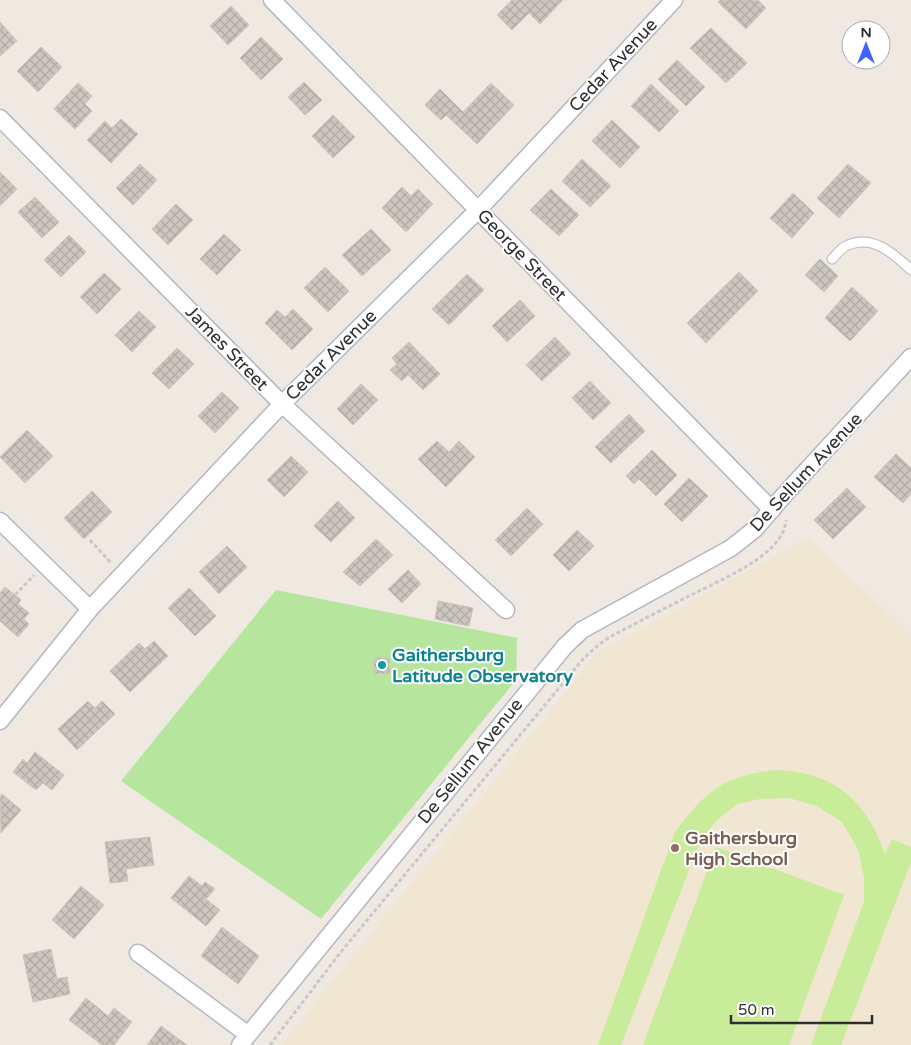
<svg xmlns="http://www.w3.org/2000/svg" width="911" height="1045" viewBox="0 0 911 1045" font-family="'Varela Round',sans-serif">
  <style>
    .education { fill: #f0e6d1 }
    .grass { fill: #b6e59e }
    .pitch { fill: #c9ec9a }
    .building { fill: url(#building-cross-hatch); stroke: #cbc5ba }
    .lines { fill: none; stroke-linecap: round; stroke-linejoin: round }
    .service-casing { stroke: #b4b7c1; stroke-width: 11 }
    .minor-casing { stroke: #b4b7c1; stroke-width: 19 }
    .path { stroke: #c9c9c9; stroke-width: 3; stroke-dasharray: 4 2.5; stroke-linecap: butt }
    .service { stroke: #fff; stroke-width: 9 }
    .minor { stroke: #fff; stroke-width: 16 }
    .culture-dot { fill: #0f9aa8; stroke: #fff; stroke-width: 2 }
    .education-dot { fill: #8d6e63; stroke: #fff; stroke-width: 2 }
    .labels { text-anchor: middle; dominant-baseline: central; stroke-width: 4; stroke-linejoin: round; paint-order: stroke }
    .street-label { font-size: 18px; fill: #2e2e2e; stroke: #fff }
    .culture-label { font-size: 18px; font-weight: bold; fill: #0d838f; stroke: #fff; text-anchor: start }
    .education-label { font-size: 18px; font-weight: bold; fill: #785e54; stroke: #fff; text-anchor: start }
  </style>
  <defs>
    <pattern id="building-cross-hatch" width="8" height="8" patternUnits="userSpaceOnUse" patternTransform="scale(1.25)"><rect width="8" height="8" fill="#cbc7bf"/><path d="M0 0l8 8M0 8l8-8" fill="none" stroke="#afaba4"/></pattern>
  </defs>
  <rect width="100%" height="100%" fill="#efe9e1"/>
  <path class="education" d="M 808,538 L 911,635 L 911,1045 L 281,1045 L 598,652 Z"/>
  <path class="grass" d="M 276,590 L 517,638 L 516,680 L 321,919 L 121,781 Z"/>
  <path class="pitch" d="M 776,770 C 834,772 866,800 885,854 L 892,839 L 911,847 L 911,862 L 841,1045 L 811,1045 L 864,902 L 864,877 L 858,849 L 842,822 L 817,806 L 789,798 L 760,799 L 737,804 L 716,821 L 700,842 L 621,1045 L 598,1045 L 675,832 C 706,791 723,776 776,770 Z
    M 716,847 L 844,895 L 789,1045 L 643,1045 Z"/>
  <path class="building" d="M 512,0 L 563,0 L 540,24 L 529,13 L 512,30 L 497,15 Z
    M 720,0 L 758,0 L 766,8 L 746,29 L 718,2 Z
    M 231,6 L 249,25 L 228,45 L 210,26 Z
    M 0,22 L 17,41 L 0,56 Z
    M 711,28 L 747,63 L 726,83 L 690,48 Z
    M 261,37 L 283,59 L 261,80 L 240,58 Z
    M 41,47 L 62,67 L 38,92 L 17,71 Z
    M 677,60 L 705,87 L 686,106 L 658,79 Z
    M 304,82 L 322,100 L 305,115 L 288,97 Z
    M 78,83 L 92,96 L 85,104 L 92,111 L 75,129 L 54,109 Z
    M 491,83 L 514,105 L 477,144 L 446,115 L 441,120 L 425,105 L 440,89 L 463,112 Z
    M 651,84 L 679,111 L 659,132 L 631,106 Z
    M 333,115 L 355,137 L 333,158 L 312,136 Z
    M 121,119 L 138,134 L 111,163 L 87,140 L 105,121 L 112,128 Z
    M 612,120 L 640,147 L 620,168 L 592,141 Z
    M 582,159 L 611,186 L 590,207 L 562,181 Z
    M 140,164 L 157,180 L 133,205 L 116,188 Z
    M 848,164 L 871,183 L 839,218 L 817,198 Z
    M 0,172 L 17,189 L 0,206 Z
    M 402,187 L 411,196 L 418,189 L 433,204 L 406,232 L 382,208 Z
    M 551,189 L 579,215 L 559,236 L 530,210 Z
    M 793,193 L 814,213 L 792,238 L 770,218 Z
    M 35,197 L 59,222 L 42,238 L 18,212 Z
    M 176,204 L 193,220 L 168,245 L 152,229 Z
    M 371,229 L 391,250 L 362,276 L 342,255 Z
    M 224,234 L 241,250 L 217,275 L 200,259 Z
    M 69,235 L 86,252 L 61,277 L 44,260 Z
    M 820,259 L 838,276 L 824,292 L 805,275 Z
    M 325,267 L 349,291 L 328,312 L 304,288 Z
    M 739,272 L 758,291 L 706,343 L 687,323 Z
    M 104,273 L 121,289 L 97,314 L 80,297 Z
    M 467,274 L 484,290 L 449,325 L 432,309 Z
    M 852,287 L 878,311 L 850,341 L 825,318 Z
    M 520,300 L 535,316 L 507,342 L 492,326 Z
    M 293,309 L 313,329 L 292,350 L 265,323 L 277,310 L 285,317 Z
    M 139,311 L 156,327 L 132,352 L 115,335 Z
    M 555,337 L 571,354 L 542,381 L 526,365 Z
    M 409,342 L 440,374 L 423,390 L 408,375 L 402,381 L 390,370 L 397,364 L 392,358 Z
    M 177,348 L 194,364 L 169,389 L 152,373 Z
    M 590,381 L 611,403 L 593,420 L 572,398 Z
    M 361,384 L 378,400 L 353,425 L 337,409 Z
    M 222,392 L 239,408 L 215,433 L 198,416 Z
    M 629,414 L 645,431 L 611,463 L 595,447 Z
    M 27,430 L 53,456 L 25,483 L 0,457 Z
    M 437,441 L 449,452 L 459,441 L 475,457 L 446,487 L 418,459 Z
    M 652,450 L 677,475 L 656,496 L 639,479 L 634,484 L 626,476 Z
    M 896,454 L 911,468 L 911,494 L 903,503 L 874,477 Z
    M 291,456 L 308,472 L 284,497 L 267,480 Z
    M 689,478 L 708,496 L 682,522 L 664,504 Z
    M 847,488 L 866,507 L 833,539 L 814,520 Z
    M 92,491 L 112,512 L 84,539 L 64,518 Z
    M 338,501 L 355,518 L 331,542 L 314,526 Z
    M 527,508 L 543,524 L 511,556 L 495,540 Z
    M 577,530 L 594,546 L 569,571 L 553,555 Z
    M 376,539 L 393,555 L 360,586 L 343,572 Z
    M 227,546 L 247,567 L 219,594 L 199,572 Z
    M 408,570 L 421,584 L 402,603 L 388,589 Z
    M 5,587 L 21,600 L 18,604 L 29,613 L 24,619 L 29,624 L 18,637 L 0,621 L 0,593 Z
    M 189,588 L 216,616 L 195,636 L 168,608 Z
    M 438,601 L 473,608 L 469,626 L 435,619 Z
    M 154,641 L 168,656 L 130,692 L 110,671 L 139,643 L 145,649 Z
    M 374,658 L 389,658 L 390,673 L 374,674 Z
    M 88,701 L 95,708 L 102,701 L 115,714 L 77,750 L 58,729 Z
    M 35,752 L 64,775 L 52,790 L 43,783 L 36,790 L 13,772 L 23,759 L 27,763 Z
    M 2,794 L 21,810 L 1,833 L 0,797 Z
    M 150,837 L 154,865 L 126,869 L 128,881 L 110,883 L 105,842 Z
    M 189,876 L 202,886 L 205,882 L 215,889 L 206,899 L 220,910 L 206,926 L 171,898 Z
    M 81,886 L 104,905 L 74,939 L 52,920 Z
    M 222,927 L 259,956 L 238,984 L 201,956 Z
    M 51,949 L 57,979 L 67,977 L 70,994 L 33,1002 L 23,955 Z
    M 86,998 L 108,1016 L 114,1008 L 132,1022 L 114,1045 L 102,1045 L 69,1020 Z
    M 161,1026 L 187,1045 L 147,1045 Z"/>
  <g class="lines">
    <defs>
      <path id="service" d="M 832,259 C 836,255 841,248 846,246 C 872,233 894,254 911,270"/>
      <path id="minor" d="M 272,0 L 772,510
        M 0,118 L 282,404 L 506,610
        M 0,521 L 90,609
        M 0,721 L 90,609 L 282,404 L 478,210 L 674,0
        M 138,953 L 247,1034
        M 240,1045 L 565,646 L 582,630 L 731,548 L 755,529 L 785,494 L 911,357"/>
    </defs>
    <use href="#service" class="service-casing"/>
    <use href="#minor" class="minor-casing"/>
    <path class="path" d="M 90,540 L 111,563
      M 15,595 L 34,575
      M 270,1045 L 340,953 L 583,659 L 595,648 L 608,638 C 636,623 665,608 693,594 C 717,582 751,567 770,549 C 779,540 785,532 786,520"/>
    <use href="#service" class="service"/>
    <use href="#minor" class="minor"/>
  </g>
  <circle class="culture-dot" cx="382" cy="665" r="5"/>
  <circle class="education-dot" cx="675" cy="848" r="5"/>
  <g class="labels">
    <g class="street-label">
      <text transform="translate(613 65) rotate(-47)">Cedar Avenue</text>
      <text transform="translate(522 255) rotate(46)">George Street</text>
      <text transform="translate(227 348) rotate(46)">James Street</text>
      <text transform="translate(331 355) rotate(-45)">Cedar Avenue</text>
      <text transform="translate(806 472) rotate(-47)">De Sellum Avenue</text>
      <text transform="translate(470 761) rotate(-51)">De Sellum Avenue</text>
    </g>
    <g class="culture-label">
      <text x="392" y="655">Gaithersburg<tspan x="392" dy="21">Latitude Observatory</tspan></text>
    </g>
    <g class="education-label">
      <text x="685" y="838">Gaithersburg<tspan x="685" dy="21">High School</tspan></text>
    </g>
  </g>
  <g transform="translate(866 45)"><circle r="24" fill="#ffffff" stroke="#ababab"/>
  <path d="M0-4L9 19L0 12L-9 19Z" fill="#4264fb"/>
  <text y="-8" font-size="14" font-weight="bold" text-anchor="middle" fill="#2e2e2e">N</text>
  </g>
  <path d="M731 1015v8h141v-8" fill="none" stroke="#2e2e2e" stroke-width="2.5"/>
  <text x="738" y="1015" font-size="15" fill="#2e2e2e" stroke="#ffffff" stroke-width="4" paint-order="stroke">50 m</text>
</svg>
